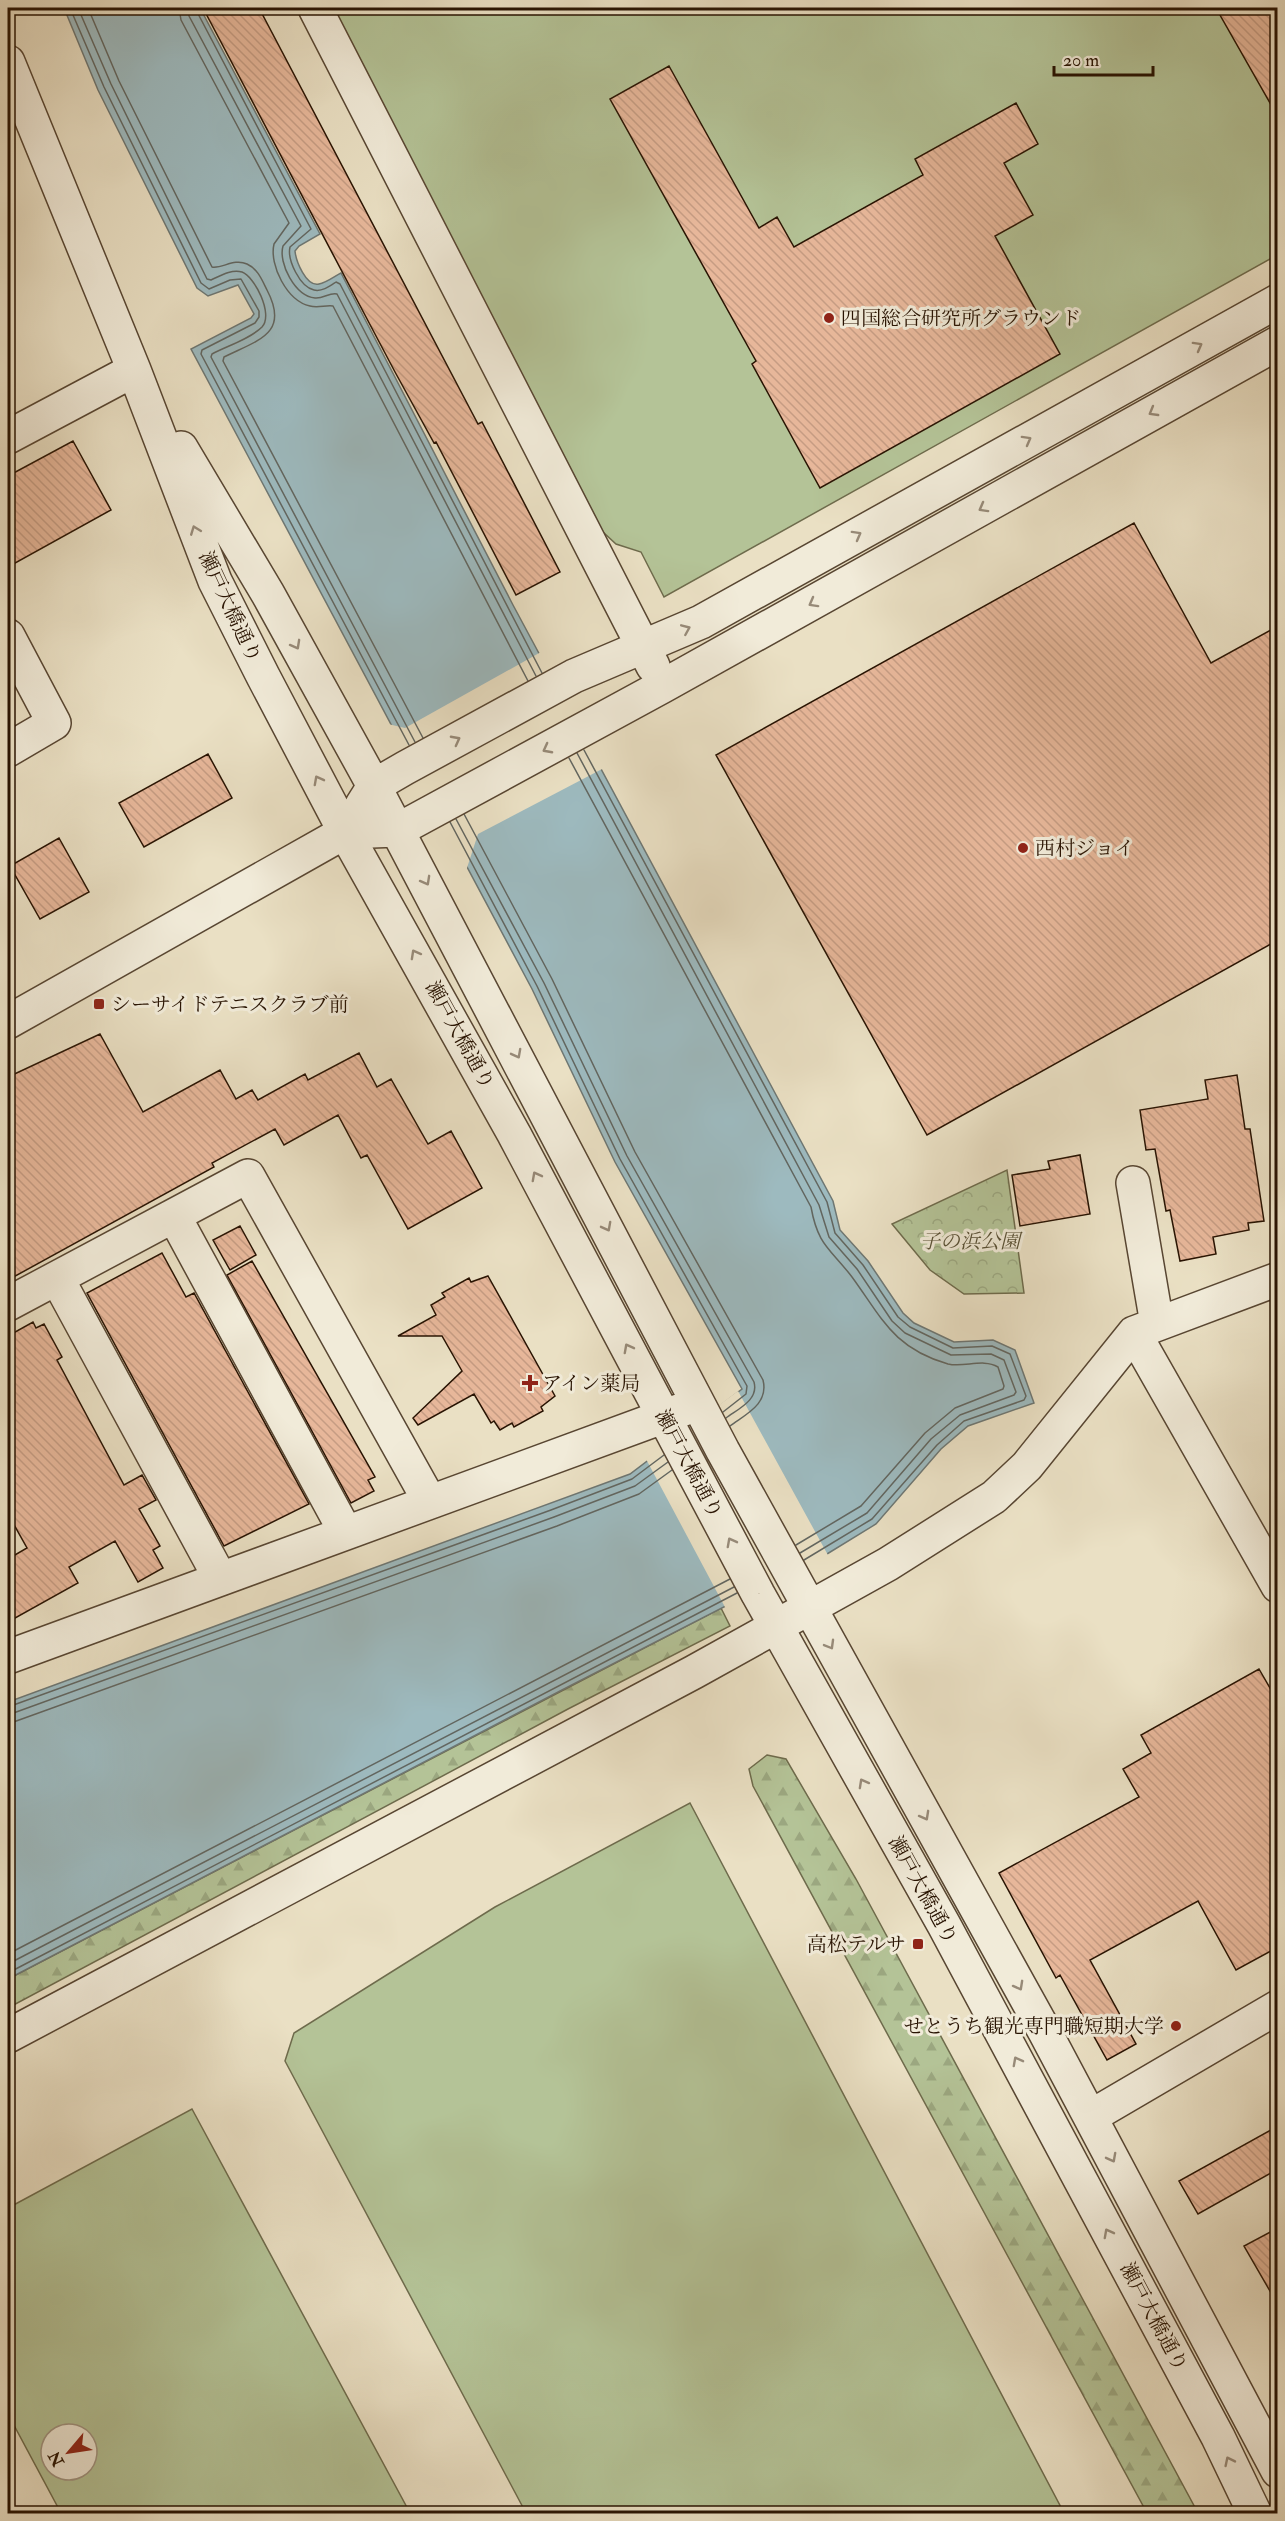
<svg xmlns="http://www.w3.org/2000/svg" width="1285" height="2521" viewBox="0 0 1285 2521" font-family="'IM FELL Double Pica','Noto Serif JP',serif">
  <style>
    .green { fill: #b4c397; stroke: #6e6b4c; stroke-width: 1.5; fill-rule: evenodd }
    .forest { fill: url(#forest-firs); stroke: #6e6b4c; stroke-width: 1.5 }
    .park { fill: url(#park-crowns); stroke: #6e6b4c; stroke-width: 1.5 }
    .water { fill: #9dbabf; stroke: #6e7773; stroke-width: 1.5 }
    .pier { fill: #eae0c4 }
    .lines { fill: none; stroke-linecap: round; stroke-linejoin: round }
    .shore { stroke: #626660; stroke-width: 1.5 }
    .building { fill: url(#building-back-hatch); stroke: #281302; stroke-width: 1.5 }
    .minor-casing { stroke: #584632; stroke-width: 36 }
    .minor { stroke: #f1ebd9; stroke-width: 33 }
    .oneway { stroke: #978a78 }
    .poi-dot { fill: #8f2418; stroke: #f1ebd9; stroke-width: 2 }
    .labels { text-anchor: middle; dominant-baseline: central; stroke-width: 6; stroke-linejoin: round; paint-order: stroke }
    .poi-label { font-size: 20px; fill: #281302; stroke: #f1ebd9; text-anchor: start }
    .street-label { font-size: 20px; fill: #281302; stroke: #f1ebd9 }
    .park-label { font-size: 20px; font-style: italic; fill: #595136; stroke: #f1ebd9 }
  </style>
  <defs>
    <pattern id="forest-firs" width="22" height="20" patternUnits="userSpaceOnUse" patternTransform="scale(1.5)"><rect width="22" height="20" fill="#b4c397"/><path d="M5 1l3.5 6h-7zM16 11l3.5 6h-7z" fill="#9ba780"/></pattern>
    <pattern id="park-crowns" width="20" height="18" patternUnits="userSpaceOnUse" patternTransform="scale(1.5)"><rect width="20" height="18" fill="#b4c397"/><path d="M2 6a3 3 0 1 1 6 0M12 15a3 3 0 1 1 6 0" fill="none" stroke="#9ba780"/></pattern>
    <pattern id="building-back-hatch" width="6" height="6" patternUnits="userSpaceOnUse" patternTransform="scale(1.5)"><rect width="6" height="6" fill="#e7b79a"/><path d="M-1 5l2 2M0 0l6 6M5-1l2 2" fill="none" stroke="#c69c83"/></pattern>
  </defs>
  <rect width="100%" height="100%" fill="#eae0c4"/>
  <filter id="stains"><feTurbulence type="fractalNoise" baseFrequency=".00333" numOctaves="4"/><feColorMatrix values="0 0 0 0 .2 0 0 0 0 .09 0 0 0 0 .02 0 0 0 .5 -.17"/></filter>
  <radialGradient id="worn" r=".72"><stop offset=".6" stop-color="#630" stop-opacity="0"/><stop offset="1" stop-color="#630" stop-opacity=".3"/></radialGradient>
  <path class="green" d="M 333,8 L 1277,8 L 1277,255 L 664,597 L 641,552 L 616,544 L 603,532 Z
    M 690,1803 L 1064,2513 L 526,2513 L 285,2061 L 294,2033 L 495,1907 Z
    M 192,2109 L 410,2513 L 61,2513 L 8,2414 L 8,2208 ZM 51,2434 L 87,2434 L 87,2470 L 51,2470 Z"/>
  <path class="forest" d="M 721,1608 L 730,1626 L 568,1709 L 8,2008 L 8,1979 Z
    M 767,1755 L 786,1759 L 856,1879 L 1198,2513 L 1147,2513 L 753,1786 L 749,1769 Z"/>
  <path class="park" d="M 1007,1170 L 1024,1293 L 964,1294 L 930,1270 L 892,1224 Z"/>
  <path class="water" d="M 64,8 L 200,8 L 320,234 L 299,246 L 295,251 C 296,261 306,287 319,284 C 326,283 335,276 341,273 L 513,605 L 833,1201 L 840,1230 L 868,1261 L 903,1313 L 914,1323 L 954,1342 L 993,1340 L 1015,1350 L 1034,1403 L 968,1426 L 941,1449 L 876,1524 L 827,1554 L 562,1690 L 8,1979 L 8,1702 L 630,1474 L 742,1389 L 615,1162 L 532,989 L 191,349 L 251,318 L 254,314 L 238,285 L 208,296 L 197,288 L 98,90 Z"/>
  <path class="pier" d="M 541,652 L 604,768 L 478,834 L 466,871 L 388,724 L 405,728 Z
    M 738,1391 L 829,1557 L 726,1609 L 646,1459 Z"/>
  <g class="lines">
    <path class="shore" d="M 70,8 L 104,87 L 201,283 L 209,289 L 230,280 L 241,279 L 259,311 L 259,317 L 255,323 L 202,350 L 201,354 L 409,745
      M 78,8 L 111,84 L 207,279 L 211,280 C 220,276 231,269 242,272 C 254,276 274,314 262,327 C 250,339 227,346 212,354 L 211,357 L 415,742
      M 88,8 L 119,81 L 212,267 C 222,269 234,258 247,264 C 258,269 262,280 267,290 C 290,334 258,340 224,357 L 223,361 L 423,738
      M 179,8 L 181,20 L 289,223 L 274,244 C 269,265 287,301 310,306 C 318,308 326,305 333,306 L 528,681
      M 188,8 L 189,16 L 301,226 L 283,246 C 278,263 295,296 315,298 C 323,299 330,292 337,294 L 536,676
      M 195,8 L 311,229 L 290,247 C 287,260 300,287 314,290 C 322,292 330,286 336,282 L 340,284 L 542,673
      M 584,750 L 827,1202 L 835,1233 L 863,1265 L 898,1317 L 910,1327 L 953,1348 L 992,1346 L 1010,1354 L 1026,1396 L 1024,1400 L 964,1421 L 937,1445 L 872,1519 L 804,1560
      M 577,753 L 819,1205 L 829,1237 L 857,1269 L 892,1321 L 905,1333 L 951,1355 L 991,1354 L 1004,1360 L 1016,1392 L 1014,1395 L 960,1415 L 931,1439 L 867,1513 L 800,1553
      M 569,758 L 811,1207 C 818,1246 830,1248 852,1277 C 882,1318 893,1348 948,1364 C 964,1368 983,1358 998,1367 L 1004,1386 L 1003,1389 L 955,1408 L 925,1433 L 861,1506 L 796,1545
      M 464,814 L 552,979 L 635,1152 L 763,1380 C 769,1404 746,1414 730,1426
      M 456,819 L 544,983 L 627,1156 L 754,1382 C 759,1400 738,1409 726,1418
      M 450,822 L 537,986 L 620,1159 L 747,1386 L 746,1394 L 723,1412
      M 8,1707 L 551,1510 L 632,1479 L 664,1455
      M 8,1715 L 554,1517 L 635,1486 L 668,1462
      M 8,1724 L 557,1526 L 639,1494 L 672,1470
      M 8,1954 L 730,1579
      M 8,1964 L 734,1587
      M 8,1973 L 737,1593"/>
  </g>
  <path class="building" d="M 203,8 L 259,8 L 478,424 L 482,422 L 560,572 L 516,595 L 436,442 L 434,443 L 395,372 Z
    M 1216,8 L 1278,8 L 1278,117 Z
    M 669,66 L 759,228 L 777,217 L 794,247 L 923,175 L 915,159 L 1016,103 L 1038,144 L 1004,163 L 1033,215 L 995,236 L 1060,354 L 820,488 L 752,364 L 756,361 L 610,99 Z
    M 73,441 L 111,510 L 8,567 L 8,476 Z
    M 1134,523 L 1211,663 L 1278,626 L 1278,940 L 927,1135 L 716,755 Z
    M 208,754 L 232,798 L 144,847 L 119,803 Z
    M 59,838 L 89,892 L 40,919 L 10,866 Z
    M 100,1034 L 143,1112 L 220,1070 L 236,1099 L 252,1090 L 258,1100 L 305,1074 L 308,1080 L 359,1053 L 377,1087 L 391,1079 L 428,1144 L 451,1131 L 482,1188 L 408,1229 L 367,1155 L 361,1158 L 338,1115 L 284,1145 L 275,1129 L 212,1163 L 214,1167 L 8,1280 L 8,1077 Z
    M 1237,1075 L 1245,1129 L 1250,1129 L 1264,1221 L 1248,1223 L 1249,1230 L 1213,1237 L 1216,1254 L 1180,1261 L 1170,1210 L 1166,1211 L 1155,1149 L 1146,1150 L 1140,1110 L 1208,1099 L 1205,1080 Z
    M 1080,1155 L 1090,1214 L 1020,1226 L 1012,1175 L 1050,1169 L 1048,1161 Z
    M 240,1226 L 256,1255 L 230,1270 L 213,1240 Z
    M 162,1253 L 186,1297 L 194,1293 L 309,1504 L 224,1546 L 87,1293 Z
    M 252,1261 L 375,1477 L 368,1480 L 374,1491 L 351,1503 L 227,1275 Z
    M 488,1276 L 555,1396 L 541,1407 L 543,1411 L 514,1427 L 512,1423 L 500,1430 L 494,1421 L 491,1423 L 474,1394 L 418,1425 L 413,1418 L 462,1371 L 442,1336 L 398,1336 L 436,1315 L 431,1305 L 445,1297 L 442,1293 L 469,1278 L 471,1282 Z
    M 33,1322 L 36,1328 L 44,1324 L 62,1357 L 57,1360 L 124,1485 L 142,1475 L 156,1500 L 139,1509 L 160,1546 L 153,1550 L 163,1568 L 138,1582 L 115,1541 L 69,1567 L 78,1583 L 8,1622 L 8,1559 L 27,1548 L 8,1514 L 8,1336 Z
    M 1259,1669 L 1278,1702 L 1278,1947 L 1236,1970 L 1198,1901 L 1090,1960 L 1136,2044 L 1107,2060 L 1060,1975 L 1056,1978 L 999,1873 L 1139,1797 L 1123,1769 L 1151,1753 L 1141,1735 Z
    M 1278,2126 L 1278,2169 L 1198,2214 L 1179,2181 Z
    M 1278,2228 L 1278,2305 L 1244,2246 Z"/>
  <g class="lines">
    <defs>
      <path id="minor" d="M 315,8 L 653,666
        M 8,62 L 134,370 L 215,581 L 263,676 L 345,832 L 514,1134 L 758,1594 L 944,1925 L 1218,2437 L 1255,2514
        M 8,437 L 134,370
        M 181,448 L 268,594 L 374,786 L 723,1451 L 1045,2032 L 1278,2471
        M 8,636 L 54,723 L 8,750
        M 362,805 L 374,786 L 405,768 L 574,676 L 701,622 L 1278,301
        M 8,1022 L 345,832 L 398,830 L 663,686 L 1278,343
        M 1133,1183 L 1157,1324
        M 174,1216 L 346,1533
        M 57,1278 L 220,1578
        M 8,1304 L 248,1176 L 430,1502
        M 1134,1333 L 1278,1586
        M 8,1657 L 684,1409
        M 8,2036 L 694,1672 L 888,1564 L 994,1497 L 1027,1466 L 1134,1333 L 1278,1279
        M 1090,2117 L 1278,2007"/>
    </defs>
    <use href="#minor" class="minor-casing"/>
    <use href="#minor" class="minor"/>
  </g>
  <defs><path id="oneway-chevron" d="M-2-3.5L2.5 0L-2 3.5" fill="none" stroke-width="1.6" stroke-linecap="round" stroke-linejoin="round" transform="scale(1.5)"/></defs>
  <g class="oneway">
    <use href="#oneway-chevron" transform="translate(1198 346) rotate(-29)"/>
    <use href="#oneway-chevron" transform="translate(1153 412) rotate(150)"/>
    <use href="#oneway-chevron" transform="translate(1027 440) rotate(-29)"/>
    <use href="#oneway-chevron" transform="translate(983 508) rotate(151)"/>
    <use href="#oneway-chevron" transform="translate(195 530) rotate(-111)"/>
    <use href="#oneway-chevron" transform="translate(857 535) rotate(-29)"/>
    <use href="#oneway-chevron" transform="translate(813 603) rotate(151)"/>
    <use href="#oneway-chevron" transform="translate(686 629) rotate(-23)"/>
    <use href="#oneway-chevron" transform="translate(296 645) rotate(61)"/>
    <use href="#oneway-chevron" transform="translate(456 740) rotate(-28)"/>
    <use href="#oneway-chevron" transform="translate(547 749) rotate(152)"/>
    <use href="#oneway-chevron" transform="translate(318 780) rotate(-118)"/>
    <use href="#oneway-chevron" transform="translate(426 881) rotate(61)"/>
    <use href="#oneway-chevron" transform="translate(415 954) rotate(-119)"/>
    <use href="#oneway-chevron" transform="translate(517 1054) rotate(62)"/>
    <use href="#oneway-chevron" transform="translate(536 1176) rotate(-118)"/>
    <use href="#oneway-chevron" transform="translate(607 1227) rotate(62)"/>
    <use href="#oneway-chevron" transform="translate(628 1348) rotate(-118)"/>
    <use href="#oneway-chevron" transform="translate(731 1542) rotate(-118)"/>
    <use href="#oneway-chevron" transform="translate(830 1645) rotate(60)"/>
    <use href="#oneway-chevron" transform="translate(863 1783) rotate(-119)"/>
    <use href="#oneway-chevron" transform="translate(925 1816) rotate(61)"/>
    <use href="#oneway-chevron" transform="translate(1019 1986) rotate(61)"/>
    <use href="#oneway-chevron" transform="translate(1017 2061) rotate(-118)"/>
    <use href="#oneway-chevron" transform="translate(1112 2158) rotate(62)"/>
    <use href="#oneway-chevron" transform="translate(1108 2233) rotate(-118)"/>
    <use href="#oneway-chevron" transform="translate(1229 2461) rotate(-116)"/>
  </g>
  <g class="poi-dot">
    <circle cx="829" cy="318" r="6"/>
    <circle cx="1023" cy="848" r="6"/>
    <rect x="93" y="998" width="12" height="12" rx="3"/>
    <path d="M527 1374h6v6h6v6h-6v6h-6v-6h-6v-6h6z"/>
    <rect x="912" y="1938" width="12" height="12" rx="3"/>
    <circle cx="1176" cy="2026" r="6"/>
  </g>
  <g class="labels">
    <g class="poi-label">
      <text x="841" y="318">四国総合研究所グラウンド</text>
      <text x="1035" y="848">西村ジョイ</text>
      <text x="111" y="1004">シーサイドテニスクラブ前</text>
      <text x="542" y="1383">アイン薬局</text>
      <text x="906" y="1944" text-anchor="end">高松テルサ</text>
      <text x="1164" y="2026" text-anchor="end">せとうち観光専門職短期大学</text>
    </g>
    <g class="street-label">
      <text transform="translate(230 607) rotate(65)">瀬戸大橋通り</text>
      <text transform="translate(460 1035) rotate(61)">瀬戸大橋通り</text>
      <text transform="translate(689 1464) rotate(62)">瀬戸大橋通り</text>
      <text transform="translate(923 1890) rotate(61)">瀬戸大橋通り</text>
      <text transform="translate(1154 2317) rotate(62)">瀬戸大橋通り</text>
    </g>
    <g class="park-label">
      <text x="970" y="1241">子の浜公園</text>
    </g>
  </g>
  <rect width="1285" height="2521" fill="none" stroke="#eae0c4" stroke-width="30"/>
  <rect x="9" y="9" width="1267" height="2503" fill="none" stroke="#281302" stroke-width="3"/>
  <rect x="15" y="15" width="1255" height="2491" fill="none" stroke="#281302" stroke-width="1.5"/>
  <g transform="translate(69 2452) rotate(241)"><circle r="28" fill="#f1ebd9" stroke="#a19583" stroke-width="1.5"/>
  <path d="M0-4.5L10 22L0 15L-10 22Z" fill="#8f2418"/>
  <text y="-9" font-size="16" font-weight="bold" text-anchor="middle" fill="#281302">N</text>
  </g>
  <path d="M1054 66v9h99v-9" fill="none" stroke="#281302" stroke-width="3"/>
  <text x="1063" y="66" font-size="18" fill="#281302" stroke="#f1ebd9" stroke-width="4.5" paint-order="stroke">20 m</text>
  <rect width="100%" height="100%" filter="url(#stains)"/>
  <rect width="100%" height="100%" fill="url(#worn)"/>
</svg>
